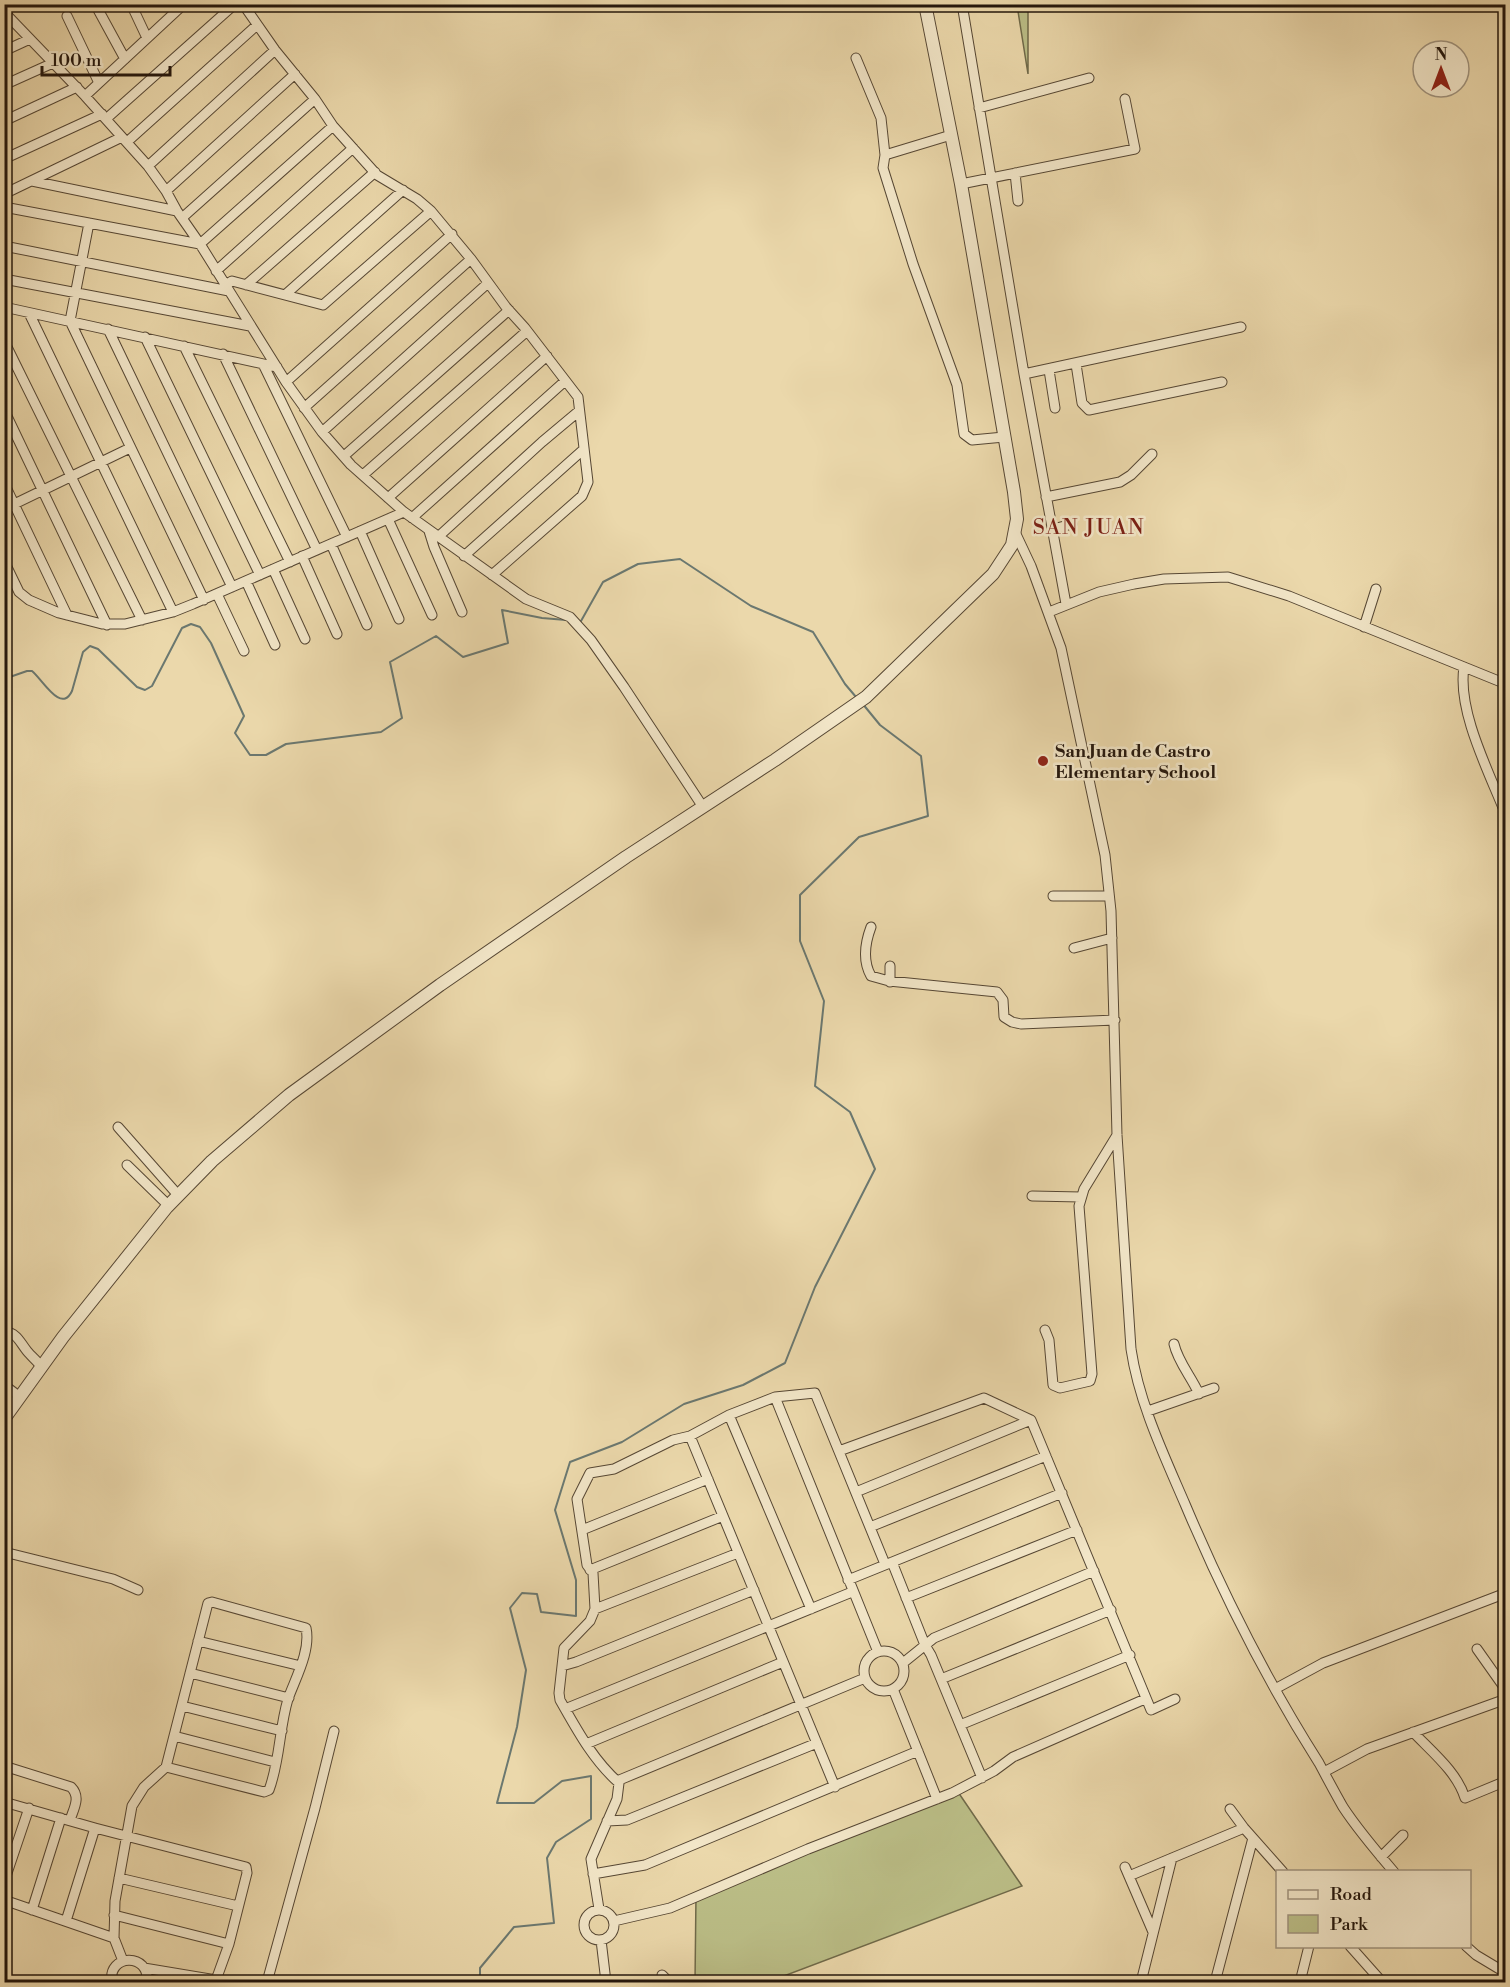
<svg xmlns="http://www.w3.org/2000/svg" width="1510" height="1987" viewBox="0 0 1510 1987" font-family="'Libre Bodoni',serif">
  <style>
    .green { fill: #bbbe87; stroke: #706a4a; stroke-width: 1.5 }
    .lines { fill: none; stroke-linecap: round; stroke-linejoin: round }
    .stream { stroke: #6b7870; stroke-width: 2 }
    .minor-casing { stroke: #564734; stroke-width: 11 }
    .tertiary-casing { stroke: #564734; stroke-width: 14 }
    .minor { stroke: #f2e6c8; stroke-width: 9 }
    .tertiary { stroke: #f2e6c8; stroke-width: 12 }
    .poi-dot { fill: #8f2418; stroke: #f2e6c8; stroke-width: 2 }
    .labels { text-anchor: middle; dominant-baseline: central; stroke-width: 5; stroke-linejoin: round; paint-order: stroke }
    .poi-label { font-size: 18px; font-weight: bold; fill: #24170d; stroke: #f2e6c8; text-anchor: start }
    .quarter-label { font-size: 21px; letter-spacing: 1.5px; fill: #7a1f14; stroke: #f2e6c8 }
  </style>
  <rect width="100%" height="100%" fill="#ebd8ab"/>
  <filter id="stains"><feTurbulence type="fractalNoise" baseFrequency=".00333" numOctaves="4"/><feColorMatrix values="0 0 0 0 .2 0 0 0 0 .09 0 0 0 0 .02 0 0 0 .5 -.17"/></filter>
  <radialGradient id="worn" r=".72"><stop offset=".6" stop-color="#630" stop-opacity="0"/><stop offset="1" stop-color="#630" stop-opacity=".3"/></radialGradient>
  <path class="green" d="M 1017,5 L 1028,5 L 1028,74 Z
    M 958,1792 L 1022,1886 L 768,1982 L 695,1982 L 696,1895 Z"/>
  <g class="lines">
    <path class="stream" d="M 578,621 L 581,621 L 603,582 L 638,564 L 680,559 L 751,606 L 813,632 L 845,684 L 856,697
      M 4,679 L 27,671 L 32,671 C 43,680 61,714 72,691 L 83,652 L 90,646 L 98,649 L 137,687 L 145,690 L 152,686 L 182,628 L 191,624 L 200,627 L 211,643 L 244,716 L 235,733 L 250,755 L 266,755 L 286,744 L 381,732 L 402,718 L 390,662 L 436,636 L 463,657 L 508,643 L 502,610 L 542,618 L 566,620
      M 4,722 L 4,729
      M 480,1982 L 480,1968 L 514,1927 L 554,1923 L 547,1858 L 556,1842 L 591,1819 L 591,1776 L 562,1781 L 534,1803 L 497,1803 L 517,1727 L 526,1670 L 510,1608 L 522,1593 L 537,1594 L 541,1612 L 576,1616 L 576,1580 L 555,1510 L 570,1462 L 622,1442 L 684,1404 L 743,1385 L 785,1363 L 815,1287 L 875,1169 L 850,1112 L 815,1086 L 824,1001 L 800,941 L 800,895 L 859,837 L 928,816 L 921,756 L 880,725 L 862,703"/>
    <defs>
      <path id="minor" d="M 95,4 L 125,59
        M 131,4 L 147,38
        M 243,4 L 275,50 L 315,99 L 333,126 L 377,175 L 417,199 L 431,211 L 471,259 L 506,307 L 525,328 L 578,397 L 588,482 L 582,496 L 492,575
        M 962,4 L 1024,374 L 1066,604
        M 4,16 L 7,15 L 85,96 L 148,166 L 166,191 L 177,211 L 200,244 L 286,382 L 322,432 L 351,465 L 404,512 L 526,599 L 570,617 L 591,640 L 624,687 L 703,807
        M 67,16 L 99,83
        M 4,51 L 30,39
        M 856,58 L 881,118 L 885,155
        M 4,85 L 53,63
        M 85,96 L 184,4
        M 979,108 L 1089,78
        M 106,119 L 235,4
        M 4,121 L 77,87
        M 951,135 L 885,155 L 883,168 L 913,264 L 957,385 L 964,434 L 972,440 L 1004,437
        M 127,142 L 257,25
        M 4,159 L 102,114
        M 148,166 L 275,50
        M 1015,173 L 1018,201
        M 32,181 L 177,211
        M 961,184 L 1135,149 L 1125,99
        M 166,191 L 295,74
        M 4,194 L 122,137
        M 4,207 L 200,244 L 333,126
        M 182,218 L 315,99
        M 89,223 L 70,321 L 204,600
        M 4,246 L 229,291
        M 216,271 L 353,148
        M 4,279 L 250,326
        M 225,285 L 232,281 L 323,305 L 431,211
        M 246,285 L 375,172
        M 286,294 L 403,190
        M 4,307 L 277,367
        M 29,313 L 173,612
        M 108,329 L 232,587
        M 145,337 L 260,575
        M 4,341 L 142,620
        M 184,346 L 290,562
        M 223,354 L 317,550
        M 263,364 L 347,537
        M 1076,364 L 1082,403 L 1089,410 L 1222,382
        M 1049,370 L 1055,408
        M 1024,374 L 1241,327
        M 286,382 L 452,234
        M 304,408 L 471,259
        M 4,410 L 107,625
        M 322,432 L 488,283
        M 344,456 L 509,310
        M 363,475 L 527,331
        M 4,483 L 67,615
        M 1046,497 L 1120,482 L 1131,475 L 1152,454
        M 388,498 L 547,356
        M 4,509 L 130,448
        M 412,518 L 565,381
        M 388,519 L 432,615
        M 1053,529 L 1072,524
        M 360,531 L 399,619
        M 429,531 L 434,547 L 462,612
        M 1015,532 L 1031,566 L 1061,648 L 1105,855 L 1111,911 L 1117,1135 L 1131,1349 C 1139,1403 1164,1455 1185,1504 C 1223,1594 1267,1681 1319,1763 C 1327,1778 1335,1793 1343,1807 C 1358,1830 1376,1851 1394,1872
        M 438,537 L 542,442 L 579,411
        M 331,544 L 367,625
        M 302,556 L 337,634
        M 464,556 L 584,449
        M 4,561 L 19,592 L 29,600 L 59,613 L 102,624 L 125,624 L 173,612 L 193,604 L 404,512
        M 273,569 L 305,639
        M 246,581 L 275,645
        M 217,594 L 244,651
        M 1049,612 L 1099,592 L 1134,584 L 1164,579 L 1228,577 L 1289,596 L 1506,684
        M 1364,627 L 1376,589
        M 1464,667 C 1457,711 1489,772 1506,815
        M 1053,896 L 1109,896
        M 871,927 C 865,943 862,960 871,976 L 889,981 L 997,992 L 1003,1000 L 1004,1017 L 1012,1022 L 1021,1024 L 1115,1020
        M 1074,948 L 1112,938
        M 890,982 L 890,966
        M 118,1127 L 178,1195
        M 127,1165 L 169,1206
        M 1032,1196 L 1081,1197
        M 1045,1330 L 1049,1340 L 1053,1385 L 1060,1388 L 1090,1381 L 1092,1374 L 1079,1206 L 1084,1189 L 1117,1135
        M 4,1331 C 18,1334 19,1341 27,1351 C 31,1356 37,1361 41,1366
        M 1174,1344 C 1178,1362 1191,1376 1199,1394
        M 4,1385 L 20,1397
        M 775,1397 L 878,1652
        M 1148,1411 L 1214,1388
        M 729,1415 L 811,1609
        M 690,1436 L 835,1787
        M 839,1451 L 984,1398 L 1031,1420 L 1151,1710 L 1175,1699
        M 856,1492 L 1031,1420
        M 870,1527 L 1046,1456
        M 582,1530 L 708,1479
        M 4,1552 L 113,1579 L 138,1590
        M 892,1562 L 925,1645 L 931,1655 L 982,1778
        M 590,1570 L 723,1516
        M 848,1580 L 1062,1493
        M 906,1598 L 1077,1530
        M 595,1609 L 738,1553
        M 198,1641 L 301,1666
        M 1477,1649 L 1506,1690
        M864 1671a20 20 0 1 1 40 0a20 20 0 1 1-40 0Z
        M 903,1663 L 934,1638 L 1094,1571
        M 562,1666 L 576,1662 L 754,1590
        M 190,1673 L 289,1698
        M 941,1679 L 1111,1610
        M 893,1689 L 937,1799
        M 1275,1689 L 1323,1663 L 1506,1593
        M 182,1706 L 282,1731
        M 565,1709 L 852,1592
        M 960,1725 L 1130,1655
        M 1413,1732 C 1432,1752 1457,1772 1465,1798 L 1506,1781
        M 174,1736 L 275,1762
        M 586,1744 L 783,1662
        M 4,1766 L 71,1787 C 81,1797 74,1808 70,1820
        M 1324,1772 L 1367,1749 L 1506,1699
        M 617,1781 L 865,1678
        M 4,1802 L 95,1828 L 246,1867 L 247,1873 L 229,1944 L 216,1980 L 144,1968
        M 1230,1809 L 1244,1828 L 1283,1872
        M 607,1821 L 627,1820 L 817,1743
        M 1381,1857 L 1403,1835
        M 1125,1867 L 1153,1932
        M 593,1874 L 645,1865 L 918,1751
        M 1129,1876 L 1244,1828
        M 119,1878 L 238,1906
        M 4,1882 L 29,1808
        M 4,1900 L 114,1938 L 123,1961
        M 599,1909 L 591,1859 L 617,1799 L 619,1783 C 593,1760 577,1730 560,1700 L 559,1693 L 564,1648 L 590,1621 L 595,1609 L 593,1573 L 587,1565 L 577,1499 L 590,1473 L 614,1469 L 673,1440 L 690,1436 L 729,1415 L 775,1397 L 815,1393 L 885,1564
        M584 1925a15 15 0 1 1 30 0a15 15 0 1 1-30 0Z
        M 32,1910 L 61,1818
        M 114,1915 L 229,1944
        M 66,1921 L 95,1828
        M 614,1921 L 670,1908 L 808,1849 L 952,1793 L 994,1771 L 1013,1757 L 1145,1699
        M 114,1938 L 115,1901 L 132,1806 L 144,1787 L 166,1767 L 208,1603 L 212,1602 L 306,1628 C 311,1651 295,1679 288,1699 C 279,1729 280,1761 269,1790 L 264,1792 L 166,1767
        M 601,1940 L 606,1982
        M 1350,1946 L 1382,1982
        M 1466,1946 L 1476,1955 L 1506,1973
        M 662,1975 L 669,1982
        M 112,1982 C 107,1954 150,1952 147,1982
        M 267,1982 L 315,1808 L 334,1731
        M 1141,1982 L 1172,1858
        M 1215,1982 L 1253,1838
        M 1300,1982 L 1309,1946"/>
      <path id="tertiary" d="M 4,1419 L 63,1337 L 167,1207 L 212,1161 L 289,1095 L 440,985 L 626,857 L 775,760 L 866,697 L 993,574 L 1012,545 L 1017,519 L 1014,492 L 961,184 L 925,4"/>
    </defs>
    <use href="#minor" class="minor-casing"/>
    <use href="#tertiary" class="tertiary-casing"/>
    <use href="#minor" class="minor"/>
    <use href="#tertiary" class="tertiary"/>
  </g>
  <circle class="poi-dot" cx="1043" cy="761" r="6"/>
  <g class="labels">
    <g class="poi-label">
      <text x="1055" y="751">San Juan de Castro<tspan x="1055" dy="21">Elementary School</tspan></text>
    </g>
    <g class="quarter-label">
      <text x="1089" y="528">SAN JUAN</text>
    </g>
  </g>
  <rect width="1510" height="1987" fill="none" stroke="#ebd8ab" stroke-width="24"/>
  <rect x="6" y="6" width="1498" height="1975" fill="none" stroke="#24170d" stroke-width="3"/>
  <rect x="12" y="12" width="1486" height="1963" fill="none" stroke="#24170d" stroke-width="1.5"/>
  <rect x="1276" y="1870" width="195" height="78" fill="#f2e6c8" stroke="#a0937d" stroke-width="1.5"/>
  <rect x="1288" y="1890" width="30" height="9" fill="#f2e6c8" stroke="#a0937d" stroke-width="1.5"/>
  <text x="1330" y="1900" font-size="18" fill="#24170d">Road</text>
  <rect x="1288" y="1915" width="30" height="18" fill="#bbbe87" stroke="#a0937d" stroke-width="1.5"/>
  <text x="1330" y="1930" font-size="18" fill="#24170d">Park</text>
  <g transform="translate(1441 69)"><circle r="28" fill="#f2e6c8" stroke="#a0937d" stroke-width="1.5"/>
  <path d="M0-4.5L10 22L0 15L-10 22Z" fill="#8f2418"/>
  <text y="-9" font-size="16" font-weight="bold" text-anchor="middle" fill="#24170d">N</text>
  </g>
  <path d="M42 66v9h128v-9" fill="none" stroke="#24170d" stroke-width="3"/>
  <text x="51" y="66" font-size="18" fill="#24170d" stroke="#f2e6c8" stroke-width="4.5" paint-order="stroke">100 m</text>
  <rect width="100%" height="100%" filter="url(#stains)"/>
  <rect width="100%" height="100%" fill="url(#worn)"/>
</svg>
